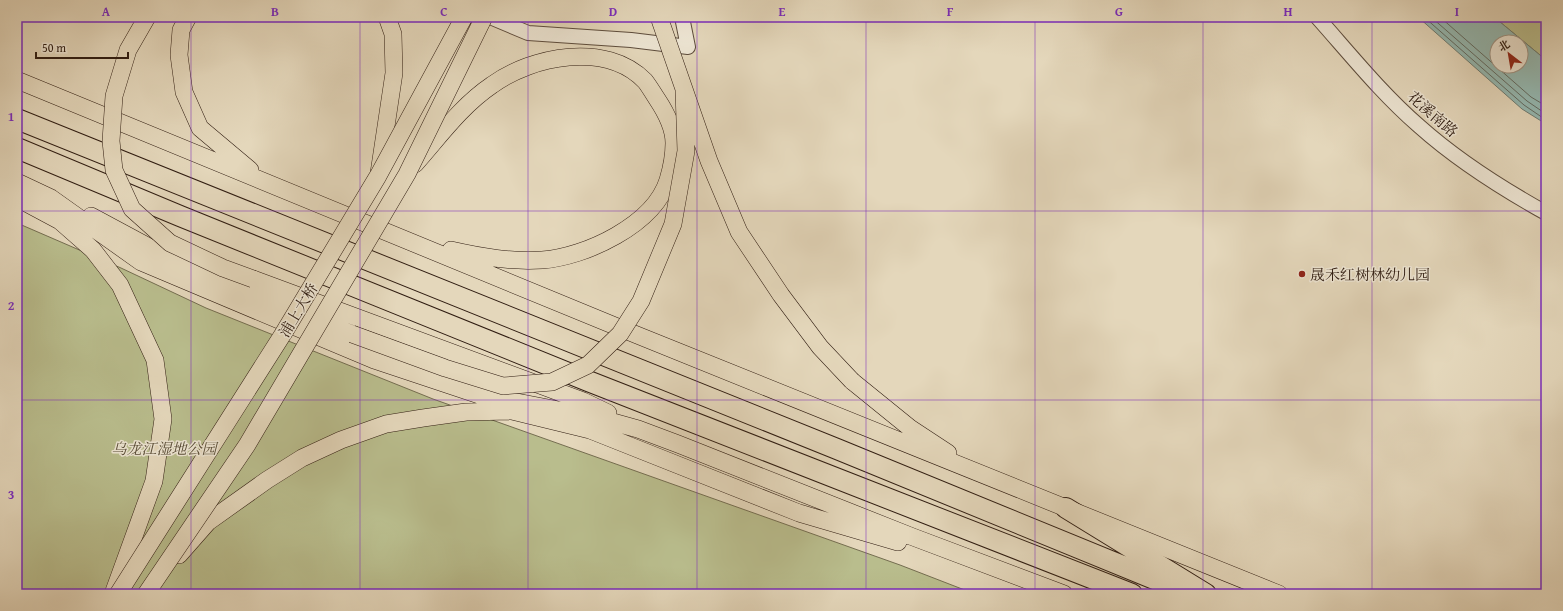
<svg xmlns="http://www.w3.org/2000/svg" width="1563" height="611" viewBox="0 0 1563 611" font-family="'Gentium Book Plus','Noto Serif SC',serif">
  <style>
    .green { fill: #b9bd8d; stroke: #746d50 }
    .water { fill: #95b9b2; stroke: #6d7b72; fill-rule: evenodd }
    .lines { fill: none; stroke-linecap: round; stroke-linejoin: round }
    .shore { stroke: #626b62; stroke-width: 1 }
    .minor-casing { stroke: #5d4c3c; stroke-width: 16 }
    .major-casing { stroke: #301d12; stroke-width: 18 }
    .highway-casing { stroke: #301d12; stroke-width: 22 }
    .minor { stroke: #ede5d3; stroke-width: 14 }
    .major { stroke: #e4d7bb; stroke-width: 17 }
    .highway { stroke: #e4d7bb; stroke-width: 20 }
    .major-bridge-casing { stroke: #301d12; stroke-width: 18; stroke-linecap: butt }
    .major-bridge { stroke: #e4d7bb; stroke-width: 17 }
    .grid { fill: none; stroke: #7b2cbf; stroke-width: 1; stroke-opacity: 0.55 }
    .poi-dot { fill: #8f2418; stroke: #ede5d3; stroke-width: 1.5 }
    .labels { text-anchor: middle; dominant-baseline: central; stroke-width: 3; stroke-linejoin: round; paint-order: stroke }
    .street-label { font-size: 15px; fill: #301d12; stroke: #ede5d3 }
    .poi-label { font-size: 15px; fill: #301d12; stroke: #ede5d3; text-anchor: start }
    .park-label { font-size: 15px; font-style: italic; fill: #594d37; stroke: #ede5d3 }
    .neatline { fill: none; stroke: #7b2cbf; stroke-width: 1.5 }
    .grid-label { font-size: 13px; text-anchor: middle; font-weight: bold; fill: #7b2cbf }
  </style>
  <rect width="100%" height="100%" fill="#e4d7bb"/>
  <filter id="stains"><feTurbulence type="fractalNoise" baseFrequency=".005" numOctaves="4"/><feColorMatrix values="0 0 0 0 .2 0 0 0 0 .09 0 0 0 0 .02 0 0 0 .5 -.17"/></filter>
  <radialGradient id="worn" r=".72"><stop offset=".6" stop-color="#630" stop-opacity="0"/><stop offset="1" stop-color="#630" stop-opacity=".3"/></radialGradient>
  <path class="green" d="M 1494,17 L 1546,17 L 1546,60 Z
    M 17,223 L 121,268 L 206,308 L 433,399 L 900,565 L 975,594 L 17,594 Z"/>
  <path class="water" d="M 1418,17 L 1494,17 L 1546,60 L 1546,124 L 1522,109 ZM 1497,42 L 1521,42 L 1521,66 L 1497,66 Z"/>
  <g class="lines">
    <path class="shore" d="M 1424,17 L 1524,105 L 1546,120
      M 1431,17 L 1527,101 L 1546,114
      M 1440,17 L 1531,97 L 1546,106"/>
    <defs>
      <path id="minor" d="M 490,17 L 528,33 L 631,40 L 688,47 L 682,17
        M 1317,17 C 1350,54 1381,93 1419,126 C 1457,160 1501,188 1546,213"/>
      <path id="major" d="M 188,17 L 181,30 L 179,55 L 184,92 L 200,128 L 250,170
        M 17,80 L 637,335 L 1279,594
        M 415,164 C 439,137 461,106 492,85 C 532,56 606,41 645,81 C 649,86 653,93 657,99 C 665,111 674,128 674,143 C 674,154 671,170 668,180 C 654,225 585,257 542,260 C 511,262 482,257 451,250
        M 379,173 L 394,73 L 393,34 L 387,17
        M 17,182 L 51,198 L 141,262 L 374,360 L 479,395 L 595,417 L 638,429 L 678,444 L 913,537 L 1064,594
        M 17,198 L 60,221 L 93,250 L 120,285 L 155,360 L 163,419 L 154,481 L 113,594
        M 91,216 L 201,275 L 352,334
        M 253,279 L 583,401 L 608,413
        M 852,381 L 910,428 L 948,453
        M 179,555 L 208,522 L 267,480 L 302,458 L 341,440 L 386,424 L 423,418 L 466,412 L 512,411 L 590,430 L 799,513 L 898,542"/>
      <path id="highway" d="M 17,119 L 837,449 L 1191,594
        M 17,148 L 180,216 L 588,381 L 1132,594
        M 1066,508 L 1206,594"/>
    </defs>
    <use href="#minor" class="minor-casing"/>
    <use href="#major" class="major-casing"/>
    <use href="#highway" class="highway-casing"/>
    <use href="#minor" class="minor"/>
    <use href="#major" class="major"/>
    <use href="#highway" class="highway"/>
    <defs>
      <path id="major-bridge" d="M 147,17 L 128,50 L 114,96 L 111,141 L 114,170 L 132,209 L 170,243 L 223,268 L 253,279
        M 659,17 L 709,161 L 739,232 L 781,295 L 820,347 L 852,381
        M 352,334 L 445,368 L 503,386 L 552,382 L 588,365 L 620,334 L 641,301 L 673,224 L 686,151 L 684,90
        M 118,594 L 283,334 L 378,176 L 464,17
        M 146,594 L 247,445 L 407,174 L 484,17"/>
    </defs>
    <use href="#major-bridge" class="major-bridge-casing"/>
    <use href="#major-bridge" class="major-bridge"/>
  </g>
  <path class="grid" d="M 191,17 L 191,594M 360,17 L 360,594M 528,17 L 528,594M 697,17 L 697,594M 866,17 L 866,594M 1035,17 L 1035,594M 1203,17 L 1203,594M 1372,17 L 1372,594M 17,211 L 1546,211M 17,400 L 1546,400"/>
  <circle class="poi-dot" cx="1302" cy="274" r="4"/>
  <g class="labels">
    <g class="street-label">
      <text transform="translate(1433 114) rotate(41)">花溪南路</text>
      <text transform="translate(298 310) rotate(-59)">浦上大桥</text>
    </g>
    <g class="poi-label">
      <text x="1310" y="274">晟禾红树林幼儿园</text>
    </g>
    <g class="park-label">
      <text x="164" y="448">乌龙江湿地公园</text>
    </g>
  </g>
  <rect width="1563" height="611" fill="none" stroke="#e4d7bb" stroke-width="44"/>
  <g transform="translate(1509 54) rotate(329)"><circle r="19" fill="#ede5d3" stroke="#a19586"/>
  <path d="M0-3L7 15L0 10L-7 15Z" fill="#8f2418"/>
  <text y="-6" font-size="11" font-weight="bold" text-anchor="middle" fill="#301d12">北</text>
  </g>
  <path d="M36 52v6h92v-6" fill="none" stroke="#301d12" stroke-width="2"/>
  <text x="42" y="52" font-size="12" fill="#301d12" stroke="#ede5d3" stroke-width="3" paint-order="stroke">50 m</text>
  <rect x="22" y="22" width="1519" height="567" class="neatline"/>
  <g class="grid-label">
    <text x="106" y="16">A</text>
    <text x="275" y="16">B</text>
    <text x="444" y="16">C</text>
    <text x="613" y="16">D</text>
    <text x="782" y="16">E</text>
    <text x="950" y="16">F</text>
    <text x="1119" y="16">G</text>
    <text x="1288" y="16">H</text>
    <text x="1457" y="16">I</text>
    <text x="11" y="121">1</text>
    <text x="11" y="310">2</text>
    <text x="11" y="499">3</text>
  </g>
  <rect width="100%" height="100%" filter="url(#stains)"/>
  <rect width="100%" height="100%" fill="url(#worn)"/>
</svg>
